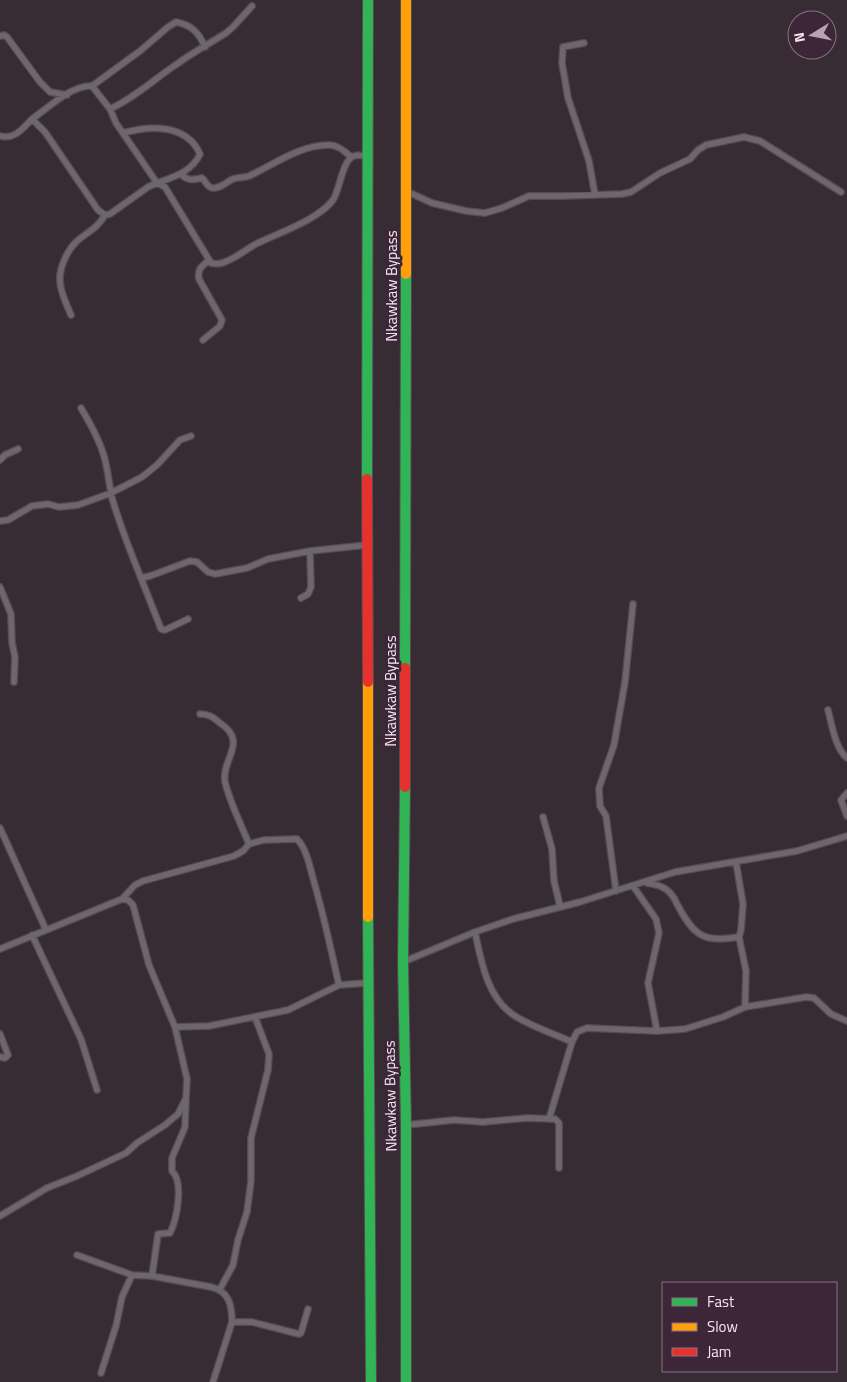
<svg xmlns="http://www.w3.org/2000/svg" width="847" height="1382" viewBox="0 0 847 1382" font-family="'Titillium Web',sans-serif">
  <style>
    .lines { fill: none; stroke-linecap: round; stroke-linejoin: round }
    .street-casing { stroke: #554a52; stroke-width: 8 }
    .fast-casing { stroke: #554a52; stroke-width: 12 }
    .slow-casing { stroke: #554a52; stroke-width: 12 }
    .jam-casing { stroke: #554a52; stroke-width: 12 }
    .street { stroke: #6d676b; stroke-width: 5.5 }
    .fast { stroke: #30b455; stroke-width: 10 }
    .slow { stroke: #ff9f0a; stroke-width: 10 }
    .jam { stroke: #e5322d; stroke-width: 10 }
    .labels { text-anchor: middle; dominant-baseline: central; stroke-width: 5; stroke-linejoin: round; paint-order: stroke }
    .street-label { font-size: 15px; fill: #f7e7f3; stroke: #3c2638 }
  </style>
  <rect width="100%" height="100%" fill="#372b34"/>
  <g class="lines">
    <defs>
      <path id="street" d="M 0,36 L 4,35 L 7,37 L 40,82 L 50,92 L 67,95
        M 584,43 L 563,47 L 562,63 L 568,98 L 589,161 L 595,195
        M 92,86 L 140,51 L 168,27 L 176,22 C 192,25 199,33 205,47
        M 110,109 L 116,123 L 157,183 C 173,177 192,172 200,154 C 187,124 150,125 123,133
        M 32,119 C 48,108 73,84 92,86 L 110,109 C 136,97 154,79 177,64 C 192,53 210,43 226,33 L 233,27 L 252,6
        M 0,136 C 15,140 23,128 32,119 L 45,132 L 98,210 L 105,215
        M 181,174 C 187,181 193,180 202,178 C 206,181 207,188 213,188 C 222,188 226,182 233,179 C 238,177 244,178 249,176 C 273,165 300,145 328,145 C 337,144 345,151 351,157
        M 406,191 L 432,203 L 466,211 L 485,213 L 502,208 L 529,196 L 563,196 L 622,194 L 631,192 L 660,173 L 690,159 L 698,150 L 706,145 L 744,137 L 760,141 L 841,192
        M 71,315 C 67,305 60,292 60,281 C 59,268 67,251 76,242 C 87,232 97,229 105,215 L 110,214 L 148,187 L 157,183 L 165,187 L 211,263 C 215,264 218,264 222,263 C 235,259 245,250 256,244 C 278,233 318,220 333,200 C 340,190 342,160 354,156 C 358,154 365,156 369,157
        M 203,340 L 220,326 L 222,320 L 199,279 C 197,269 202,266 209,260
        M 81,408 C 90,423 99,439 104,456 C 108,470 109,484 112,498 C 120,525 130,551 141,578 L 150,576 L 190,561 L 197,562 L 208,572 L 215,574 L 247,568 L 268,559 L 310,551 L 367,545
        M 0,460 L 5,455 L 18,449
        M 0,521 L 8,520 L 32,506 L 48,504 L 59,507 L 78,505 L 111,493 L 142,477 L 157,465 L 180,440 L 191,436
        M 141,578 L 161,629 L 165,630 L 188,619
        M 0,587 L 11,614 L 12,643 L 15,657 L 14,682
        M 301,598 L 308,594 L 311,587 L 310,551
        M 828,710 C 832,725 835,748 847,758
        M 200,714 C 209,714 213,717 220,723 C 249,742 221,759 225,782 C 230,803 241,824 249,844
        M 847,793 L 841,800 L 847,816
        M 543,817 L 552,849 L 554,881 L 560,906
        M 0,828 L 46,930
        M 736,862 L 743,904 L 741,930 L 739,937 L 746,971 L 745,1007
        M 647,883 C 652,884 658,885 662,887 C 669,890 674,897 677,904 C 694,936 703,943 739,937
        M 633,886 L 656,919 L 659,933 L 648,983 L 657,1031
        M 616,891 L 606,816 L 600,806 L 599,788 L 614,745 L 625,682 L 633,604
        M 122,899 L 135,885 L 143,881 L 234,856 L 243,851 L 249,844 L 264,840 L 297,839 C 307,849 310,868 314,882 C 324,916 331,950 339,985
        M 475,932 C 481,961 487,996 512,1014 C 527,1025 555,1034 572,1042
        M 32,935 L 81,1039 L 97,1090
        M 0,949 L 122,899 L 128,900 L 133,905 L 149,965 L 175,1027 L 209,1026 L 288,1010 L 339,985 L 367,983
        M 403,962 L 475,932 L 513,919 L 580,902 L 675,872 L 797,851 L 847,836
        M 0,1034 L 8,1055 L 5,1058 L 0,1057
        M 549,1119 L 572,1042 L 577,1032 L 587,1028 L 657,1031 L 685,1029 L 723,1017 L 745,1007 L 806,997 L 814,998 L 831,1014 L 847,1021
        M 406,1125 L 454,1120 L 483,1122 L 527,1118 L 555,1119 L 559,1123 L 559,1168
        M 0,1216 L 47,1188 L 77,1176 L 126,1153 L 137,1143 L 165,1125 L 178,1114 L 186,1098 L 187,1079 L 175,1027
        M 77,1255 L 132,1275 L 152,1276 L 211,1287 C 229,1291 232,1305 232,1322 L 213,1382
        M 152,1276 L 158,1234 L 170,1233 C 177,1219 184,1182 172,1171 L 172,1158 L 185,1127 L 186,1100
        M 220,1289 L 233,1265 L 238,1240 L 247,1212 L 251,1181 L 251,1138 L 268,1070 L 269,1054 L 255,1017
        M 232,1322 L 252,1322 L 299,1334 L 301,1333 L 308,1309
        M 101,1373 L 116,1326 L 122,1297 L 132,1275"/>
      <path id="fast" d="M 367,479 L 368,0
        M 405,668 L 406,274
        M 405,787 L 403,962 L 406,1125 L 406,1382
        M 368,917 L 371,1382"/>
      <path id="slow" d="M 406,274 L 406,0
        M 368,917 L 368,682"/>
      <path id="jam" d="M 367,479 L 368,682
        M 405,787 L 405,668"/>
    </defs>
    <use href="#street" class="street-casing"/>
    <use href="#fast" class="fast-casing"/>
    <use href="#slow" class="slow-casing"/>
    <use href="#jam" class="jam-casing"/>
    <use href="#street" class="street"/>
    <use href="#fast" class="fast"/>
    <use href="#slow" class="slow"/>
    <use href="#jam" class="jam"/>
  </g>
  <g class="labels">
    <g class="street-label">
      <text transform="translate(391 286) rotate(-90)">Nkawkaw Bypass</text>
      <text transform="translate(390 691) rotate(-90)">Nkawkaw Bypass</text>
      <text transform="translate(390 1096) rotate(-91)">Nkawkaw Bypass</text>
    </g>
  </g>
  <rect x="662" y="1282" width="175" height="90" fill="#3c2638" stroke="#877383"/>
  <rect x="672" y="1298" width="25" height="8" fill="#30b455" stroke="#877383"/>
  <text x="707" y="1307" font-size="15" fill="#f7e7f3">Fast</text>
  <rect x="672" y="1323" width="25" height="8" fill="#ff9f0a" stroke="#877383"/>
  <text x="707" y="1332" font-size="15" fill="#f7e7f3">Slow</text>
  <rect x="672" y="1348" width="25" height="8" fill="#e5322d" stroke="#877383"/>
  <text x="707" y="1357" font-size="15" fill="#f7e7f3">Jam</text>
  <g transform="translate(812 35) rotate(260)"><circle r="24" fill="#3c2638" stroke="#877383"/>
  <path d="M0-4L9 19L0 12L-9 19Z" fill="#b4a5b0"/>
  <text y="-8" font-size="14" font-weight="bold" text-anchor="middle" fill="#f7e7f3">N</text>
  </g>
</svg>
